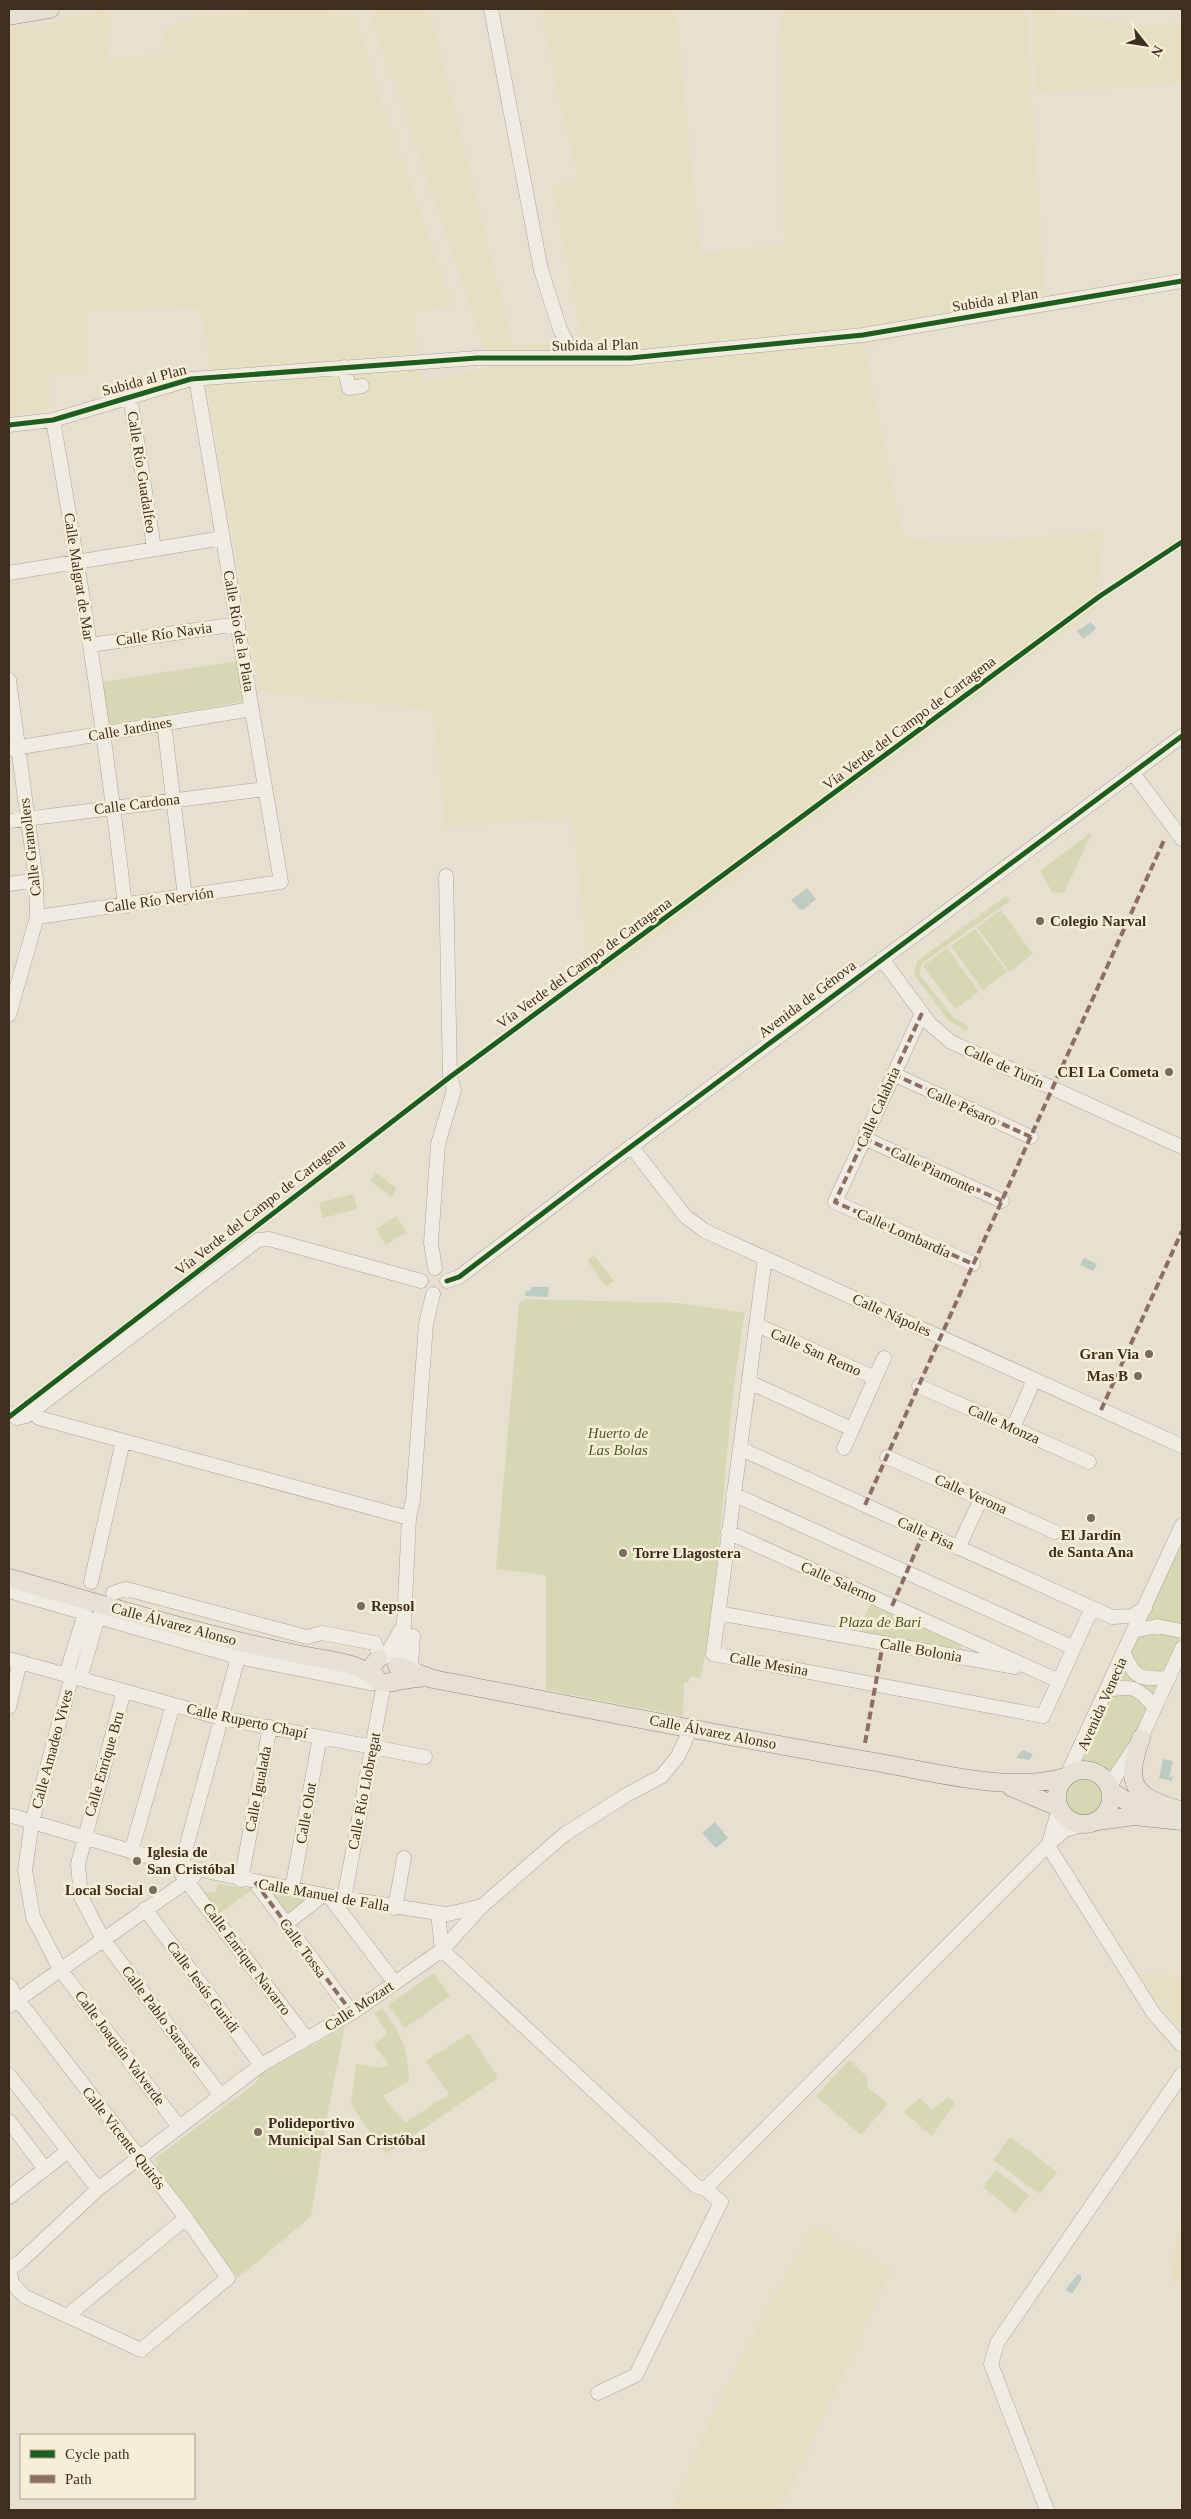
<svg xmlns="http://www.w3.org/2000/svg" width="1191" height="2519" viewBox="0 0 1191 2519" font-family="Georgia,serif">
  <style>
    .farmland { fill: #e6dfc2 }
    .green { fill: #d6d7b3 }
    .water { fill: #bcccc2 }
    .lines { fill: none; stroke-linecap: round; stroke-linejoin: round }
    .minor-casing { stroke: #ada599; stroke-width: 15 }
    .major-casing { stroke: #928b80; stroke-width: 19 }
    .minor { stroke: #efebe3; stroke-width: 14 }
    .major { stroke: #e6e1d4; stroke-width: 18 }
    .quiet { stroke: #8d6e63; stroke-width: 4; stroke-dasharray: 8 4; stroke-linecap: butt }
    .cycleway-casing { stroke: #f7eed8; stroke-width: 8 }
    .cycleway { stroke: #1b5e20; stroke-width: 5 }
    .poi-dot { fill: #786c5e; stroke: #f7eed8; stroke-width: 2 }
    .labels { text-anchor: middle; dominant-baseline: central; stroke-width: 5; stroke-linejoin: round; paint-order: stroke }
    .street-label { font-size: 15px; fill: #3d2e20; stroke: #f7eed8 }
    .poi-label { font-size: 15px; font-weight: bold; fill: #3d2e20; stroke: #f7eed8; text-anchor: start }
    .park-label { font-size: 15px; font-style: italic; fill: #4d5a26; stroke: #f7eed8 }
  </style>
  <rect width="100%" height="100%" fill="#e7e0d1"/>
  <path class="farmland" d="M 105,9 L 110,9 L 109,60 L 167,53 L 163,30 L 203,12 L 240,13 L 253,9 L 325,9 L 355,18 L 382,104 L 452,304 L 413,313 L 422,382 L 491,367 L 369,9 L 429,9 L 513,346 L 583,341 L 553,189 L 578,179 L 540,9 L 676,9 L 700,253 L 784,245 L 781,9 L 1026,9 L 1045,294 L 864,347 L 903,538 L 945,543 L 981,543 L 1103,531 L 1095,611 L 1061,634 L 603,976 L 586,943 L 573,817 L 446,827 L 433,710 L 260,691 L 206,383 L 213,381 L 200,308 L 88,311 L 87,373 L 48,375 L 51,409 L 9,417 L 9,27 L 45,24 Z
    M 1032,9 L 1050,9 L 1137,26 L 1182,23 L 1182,84 L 1036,92 Z
    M 1137,1973 L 1182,1977 L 1182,2029 L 1163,2009 Z
    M 1182,2205 L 1182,2287 L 1171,2280 Z
    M 814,2225 L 891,2270 L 781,2508 L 785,2510 L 672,2510 L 722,2394 Z"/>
  <path class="green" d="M 244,660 L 251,700 L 108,725 L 101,682 Z
    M 1090,833 L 1091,835 L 1064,893 L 1052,892 L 1040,871 Z
    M 1006,896 L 1010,901 L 921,964 L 920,975 L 953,1017 L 968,1026 L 966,1031 L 949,1021 L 914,975 L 917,961 Z
    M 1001,910 L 1033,954 L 1009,972 L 977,927 Z
    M 975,929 L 1007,972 L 983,990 L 951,946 Z
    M 947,948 L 979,992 L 955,1009 L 923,966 Z
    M 376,1173 L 397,1188 L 391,1197 L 370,1181 Z
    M 353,1194 L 357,1209 L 323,1218 L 319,1203 Z
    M 396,1216 L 406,1232 L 386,1245 L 376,1229 Z
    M 594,1255 L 614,1281 L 606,1286 L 587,1260 Z
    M 525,1299 L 679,1303 L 745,1313 C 723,1434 724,1558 701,1678 L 690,1676 L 688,1683 L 684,1683 L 683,1716 L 546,1690 L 546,1575 L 496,1569 L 519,1304 Z
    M 1182,1540 L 1182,1625 L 1147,1619 Z
    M 872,1601 L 961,1642 L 961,1649 L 957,1654 L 861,1634 L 864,1617 Z
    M 1158,1630 L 1181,1636 L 1168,1668 L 1153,1674 L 1138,1668 L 1131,1657 L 1131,1650 L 1139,1638 Z
    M 1123,1667 L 1159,1682 L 1152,1698 L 1116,1682 Z
    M 1132,1692 L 1148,1709 L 1128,1753 L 1112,1772 L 1099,1763 L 1082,1762 L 1113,1696 Z
    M1064 1798a19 19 0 1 1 38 0a19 19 0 1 1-38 0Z
    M 218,1884 L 253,1889 L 220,1913 L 204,1892 L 216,1892 Z
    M 268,1891 L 312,1898 L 287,1916 Z
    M 434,1973 L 450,1996 L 405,2028 L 388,2005 Z
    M 382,2008 C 401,2033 408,2049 409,2081 L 383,2096 L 405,2123 L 449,2094 L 426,2061 L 469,2033 L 498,2078 L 386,2154 L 351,2105 L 356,2064 L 383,2068 L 388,2064 L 374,2045 L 387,2033 L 374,2013 Z
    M 345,2027 L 329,2105 L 311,2216 L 238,2278 L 153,2167 L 158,2163 L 154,2159 L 256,2083 L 260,2075 Z
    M 849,2060 L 868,2078 L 867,2087 L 888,2104 L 861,2135 L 816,2096 Z
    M 948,2097 L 955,2103 L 932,2136 L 904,2112 L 920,2098 L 932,2110 Z
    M 1010,2137 L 1057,2172 L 1040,2194 L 993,2160 Z
    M 996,2170 L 1029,2195 L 1015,2213 L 983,2187 Z"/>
  <path class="water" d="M 1091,622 L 1096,629 L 1083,639 L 1077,631 Z
    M 807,888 L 816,899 L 803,910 L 799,909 L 791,900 Z
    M 1084,1258 L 1097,1264 L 1093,1271 L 1080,1265 Z
    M 531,1287 L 549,1287 L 548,1297 L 525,1296 L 526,1291 L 530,1291 Z
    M 1024,1750 L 1033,1754 L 1029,1760 L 1016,1758 L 1021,1751 Z
    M 1163,1759 L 1173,1761 L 1169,1778 L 1173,1775 L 1172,1781 L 1159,1778 Z
    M 715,1822 L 728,1838 L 716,1848 L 702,1833 Z
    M 1078,2274 L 1081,2275 L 1081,2280 L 1072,2294 L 1065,2290 Z"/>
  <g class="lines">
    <defs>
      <path id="minor" d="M 491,9 L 541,270 L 560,329 L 574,358
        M 344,367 L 349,388 L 362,386
        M 130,396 L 154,548
        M 53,420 C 81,581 107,743 125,906
        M 9,425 L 53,420 L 191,379 L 477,358 L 630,358 L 863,335 L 1182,281
        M 9,573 L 223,538
        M 90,645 L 238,624
        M 9,680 L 36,880 L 37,917 L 9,1015
        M 164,723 L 185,897
        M 9,749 L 252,709
        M 1133,773 L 1182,839
        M 9,821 L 265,789
        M 9,884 L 36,880
        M 37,917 L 281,882 L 196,379
        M 882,959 L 930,1024 L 951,1042 L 1182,1147
        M 922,1013 L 835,1202 L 973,1264
        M 893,1074 L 1031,1137
        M 864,1138 L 1002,1201
        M 631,1146 L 685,1216 L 705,1231 L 1182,1446
        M 765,1258 L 713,1654 L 1043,1716 L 1092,1608
        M 435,1268 L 431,1243 L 438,1144 L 454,1090 L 450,1077 L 446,876
        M 447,1281 L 459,1277 L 609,1163 L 1182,736
        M 757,1325 L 875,1378
        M 749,1382 L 852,1429
        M 919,1386 L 1089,1462
        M 33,1411 L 39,1418 L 409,1518
        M 9,1413 L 17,1418 L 26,1416 L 258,1240 L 269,1239 L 421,1281
        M 1013,1428 L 1034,1380
        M 844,1448 L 884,1358
        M 741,1449 L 1112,1617 L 1132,1616 L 1145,1608
        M 887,1457 L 1055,1532
        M 733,1494 L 1074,1648
        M 728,1532 L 1059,1681
        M 958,1548 L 981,1499
        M 91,1582 L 123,1441
        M 9,1591 L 85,1613 L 66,1675
        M 113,1593 L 126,1589 L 307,1637 L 322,1633 L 375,1643 L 380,1658
        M 718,1613 L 1015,1667
        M 1134,1631 L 1157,1626 L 1182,1631
        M 413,1636 L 411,1665 L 421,1676
        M 242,1643 L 181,1866 L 182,1875 L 307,2039
        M 1124,1654 C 1136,1680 1140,1679 1169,1678
        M 385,1657 L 402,1628
        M 9,1659 L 221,1718 L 425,1757
        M 397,1666 L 403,1645 L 409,1518 L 413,1500 L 426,1324 L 433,1294
        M 72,1676 L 32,1822 L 25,1870 L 33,1917 L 60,1969 L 179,2127
        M 80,1679 L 98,1617 L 238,1657 L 369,1683 L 381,1683
        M 1108,1690 C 1134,1685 1139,1688 1155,1708
        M 124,1691 L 78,1864 L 81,1897 L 103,1939 L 221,2096
        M 9,1707 L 20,1662
        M 1067,1775 L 1182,1525
        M 1110,1789 L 1115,1777 L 1141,1738 L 1182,1648
        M 1059,1809 L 1048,1846 L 1154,2014 L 1182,2045
        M 9,1815 L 181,1866 L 329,1896 L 438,1913
        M 131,1852 L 173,1705
        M 241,1880 L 270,1727
        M 255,1882 L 352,2013
        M 292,1889 L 320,1737
        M 329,1896 L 395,1983
        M 344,1899 L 384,1683
        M 395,1908 L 404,1858
        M 145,1909 L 261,2065
        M 286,1924 L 323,1895
        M 442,1950 L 696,2186 L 705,2189 L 721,2202 L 636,2375 L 598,2393
        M 442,1950 L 438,1913 L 448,1914 L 482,1906
        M 9,1985 L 18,2000 L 186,2218 L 228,2278 L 141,2350 L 24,2296 L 12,2283 L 9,2267
        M 9,2006 L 194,1876
        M 9,2075 L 98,2189
        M 9,2121 L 45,2169
        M 705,2189 L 1052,1841 L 1065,1830 L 1082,1825
        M 9,2197 L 68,2151
        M 9,2269 L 20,2262 L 98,2189 L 261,2065 L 352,2013 L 442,1950 L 482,1906 L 565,1834 L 628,1794 L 662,1776 L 678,1756 L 691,1728
        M 67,2316 L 186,2218
        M 1047,2510 L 991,2364 L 997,2343 L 1182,2074"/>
      <path id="major" d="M 9,16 L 50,9
        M 9,1578 C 105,1605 202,1635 301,1655 C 324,1660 359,1661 376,1679
        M 378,1659 L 373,1665 L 372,1671 L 379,1682 C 388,1685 407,1678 420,1678
        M 397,1666 L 433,1679 C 580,1707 727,1737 875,1762 C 931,1771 1010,1794 1065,1777
        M 1141,1738 C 1122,1788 1137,1797 1182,1811
        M1057 1797a27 27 0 1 1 54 0a27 27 0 1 1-54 0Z
        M 1011,1787 L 1058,1807
        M 1111,1791 L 1128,1802 L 1156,1811
        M 1098,1821 L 1134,1816 L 1182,1821"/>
    </defs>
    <use href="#minor" class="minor-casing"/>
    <use href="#major" class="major-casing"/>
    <use href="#minor" class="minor"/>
    <use href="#major" class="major"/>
    <path class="quiet" d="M 922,1013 L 835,1202 L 973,1264
      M 893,1074 L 1031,1137
      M 864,1138 L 1002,1201
      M 1101,1410 L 1182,1231
      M 865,1505 L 1165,838
      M 892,1606 L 924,1532
      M 865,1743 L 883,1643
      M 255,1882 L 352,2013"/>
    <defs>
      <path id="cycleway" d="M 9,425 L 53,420 L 191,379 L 477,358 L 630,358 L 863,335 L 1182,281
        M 447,1281 L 459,1277 L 609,1163 L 1182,736
        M 9,1417 L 450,1077 L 1100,596 L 1182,542"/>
    </defs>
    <use href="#cycleway" class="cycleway-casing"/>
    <use href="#cycleway" class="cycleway"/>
  </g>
  <g class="poi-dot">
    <circle cx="1040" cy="921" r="5"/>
    <circle cx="1169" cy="1072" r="5"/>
    <circle cx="1149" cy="1354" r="5"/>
    <circle cx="1138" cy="1376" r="5"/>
    <circle cx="1091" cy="1518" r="5"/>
    <circle cx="623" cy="1553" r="5"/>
    <circle cx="361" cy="1606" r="5"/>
    <circle cx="137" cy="1861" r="5"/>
    <circle cx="153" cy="1890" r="5"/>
    <circle cx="258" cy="2132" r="5"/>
  </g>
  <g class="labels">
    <g class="street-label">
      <text transform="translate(995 300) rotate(-9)">Subida al Plan</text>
      <text transform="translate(595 345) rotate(-1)">Subida al Plan</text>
      <text transform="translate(144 380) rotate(-15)">Subida al Plan</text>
      <text transform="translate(142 472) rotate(81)">Calle Río Guadalfeo</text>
      <text transform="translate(79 577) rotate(81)">Calle Malgrat de Mar</text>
      <text transform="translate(239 631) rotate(80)">Calle Río de la Plata</text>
      <text transform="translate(164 634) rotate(-8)">Calle Río Navia</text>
      <text transform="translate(909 723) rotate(-37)">Vía Verde del Campo de Cartagena</text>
      <text transform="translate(130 729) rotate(-10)">Calle Jardines</text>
      <text transform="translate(137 804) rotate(-7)">Calle Cardona</text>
      <text transform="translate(30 847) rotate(-97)">Calle Granollers</text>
      <text transform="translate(159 900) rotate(-8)">Calle Río Nervión</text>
      <text transform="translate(584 963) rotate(-36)">Vía Verde del Campo de Cartagena</text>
      <text transform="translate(807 999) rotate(-37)">Avenida de Génova</text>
      <text transform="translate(1004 1066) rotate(24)">Calle de Turín</text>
      <text transform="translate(962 1106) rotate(24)">Calle Pésaro</text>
      <text transform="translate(878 1107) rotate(-66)">Calle Calabria</text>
      <text transform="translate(933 1170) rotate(25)">Calle Piamonte</text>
      <text transform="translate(260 1207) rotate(-38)">Vía Verde del Campo de Cartagena</text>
      <text transform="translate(904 1233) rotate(24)">Calle Lombardía</text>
      <text transform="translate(892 1315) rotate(24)">Calle Nápoles</text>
      <text transform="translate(816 1352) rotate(24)">Calle San Remo</text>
      <text transform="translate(1004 1424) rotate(24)">Calle Monza</text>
      <text transform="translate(971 1494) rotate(24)">Calle Verona</text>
      <text transform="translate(926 1533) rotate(24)">Calle Pisa</text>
      <text transform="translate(839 1582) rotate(24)">Calle Salerno</text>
      <text transform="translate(174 1624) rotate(15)">Calle Álvarez Alonso</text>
      <text transform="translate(921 1650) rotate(10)">Calle Bolonia</text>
      <text transform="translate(769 1664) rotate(10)">Calle Mesina</text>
      <text transform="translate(1102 1704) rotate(-66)">Avenida Venecia</text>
      <text transform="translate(247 1721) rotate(12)">Calle Ruperto Chapí</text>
      <text transform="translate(713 1732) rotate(11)">Calle Álvarez Alonso</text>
      <text transform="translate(52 1749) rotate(-75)">Calle Amadeo Vives</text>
      <text transform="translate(104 1764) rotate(-74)">Calle Enrique Bru</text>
      <text transform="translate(258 1789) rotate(-79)">Calle Igualada</text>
      <text transform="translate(364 1791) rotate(-79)">Calle Río Llobregat</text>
      <text transform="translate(306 1813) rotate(-80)">Calle Olot</text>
      <text transform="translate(324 1895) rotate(10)">Calle Manuel de Falla</text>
      <text transform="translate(303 1948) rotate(54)">Calle Tossa</text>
      <text transform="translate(247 1959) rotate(53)">Calle Enrique Navarro</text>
      <text transform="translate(203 1987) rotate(53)">Calle Jesús Guridi</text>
      <text transform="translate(359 2006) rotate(-33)">Calle Mozart</text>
      <text transform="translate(162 2017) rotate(53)">Calle Pablo Sarasate</text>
      <text transform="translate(120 2048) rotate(53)">Calle Joaquín Valverde</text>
      <text transform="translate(124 2138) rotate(52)">Calle Vicente Quirós</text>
    </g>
    <g class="poi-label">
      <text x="1050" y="921">Colegio Narval</text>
      <text x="1159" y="1072" text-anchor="end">CEI La Cometa</text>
      <text x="1139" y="1354" text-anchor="end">Gran Via</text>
      <text x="1128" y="1376" text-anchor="end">Mas B</text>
      <text x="1091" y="1535" text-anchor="middle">El Jardín<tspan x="1091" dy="17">de Santa Ana</tspan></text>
      <text x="633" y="1553">Torre Llagostera</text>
      <text x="371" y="1606">Repsol</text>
      <text x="147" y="1852">Iglesia de<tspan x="147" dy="17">San Cristóbal</tspan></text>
      <text x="143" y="1890" text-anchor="end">Local Social</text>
      <text x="268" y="2123">Polideportivo<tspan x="268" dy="17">Municipal San Cristóbal</tspan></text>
    </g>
    <g class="park-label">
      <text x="618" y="1433">Huerto de<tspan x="618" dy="17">Las Bolas</tspan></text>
      <text x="880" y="1622">Plaza de Bari</text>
    </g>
  </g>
  <rect width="1191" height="2519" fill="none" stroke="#3d2e20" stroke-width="20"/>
  <rect x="20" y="2434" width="175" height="65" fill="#f7eed8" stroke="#ada18e"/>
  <rect x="30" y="2450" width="25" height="8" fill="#1b5e20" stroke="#ada18e"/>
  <text x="65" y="2459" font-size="15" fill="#3d2e20">Cycle path</text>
  <rect x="30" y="2475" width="25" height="8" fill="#8d6e63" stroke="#ada18e"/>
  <text x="65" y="2484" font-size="15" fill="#3d2e20">Path</text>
  <g transform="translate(1146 45) rotate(120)" stroke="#f7eed8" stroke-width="4" paint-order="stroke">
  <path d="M0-4L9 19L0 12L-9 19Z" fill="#3d2e20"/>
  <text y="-8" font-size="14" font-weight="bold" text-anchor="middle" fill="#3d2e20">N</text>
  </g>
</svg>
